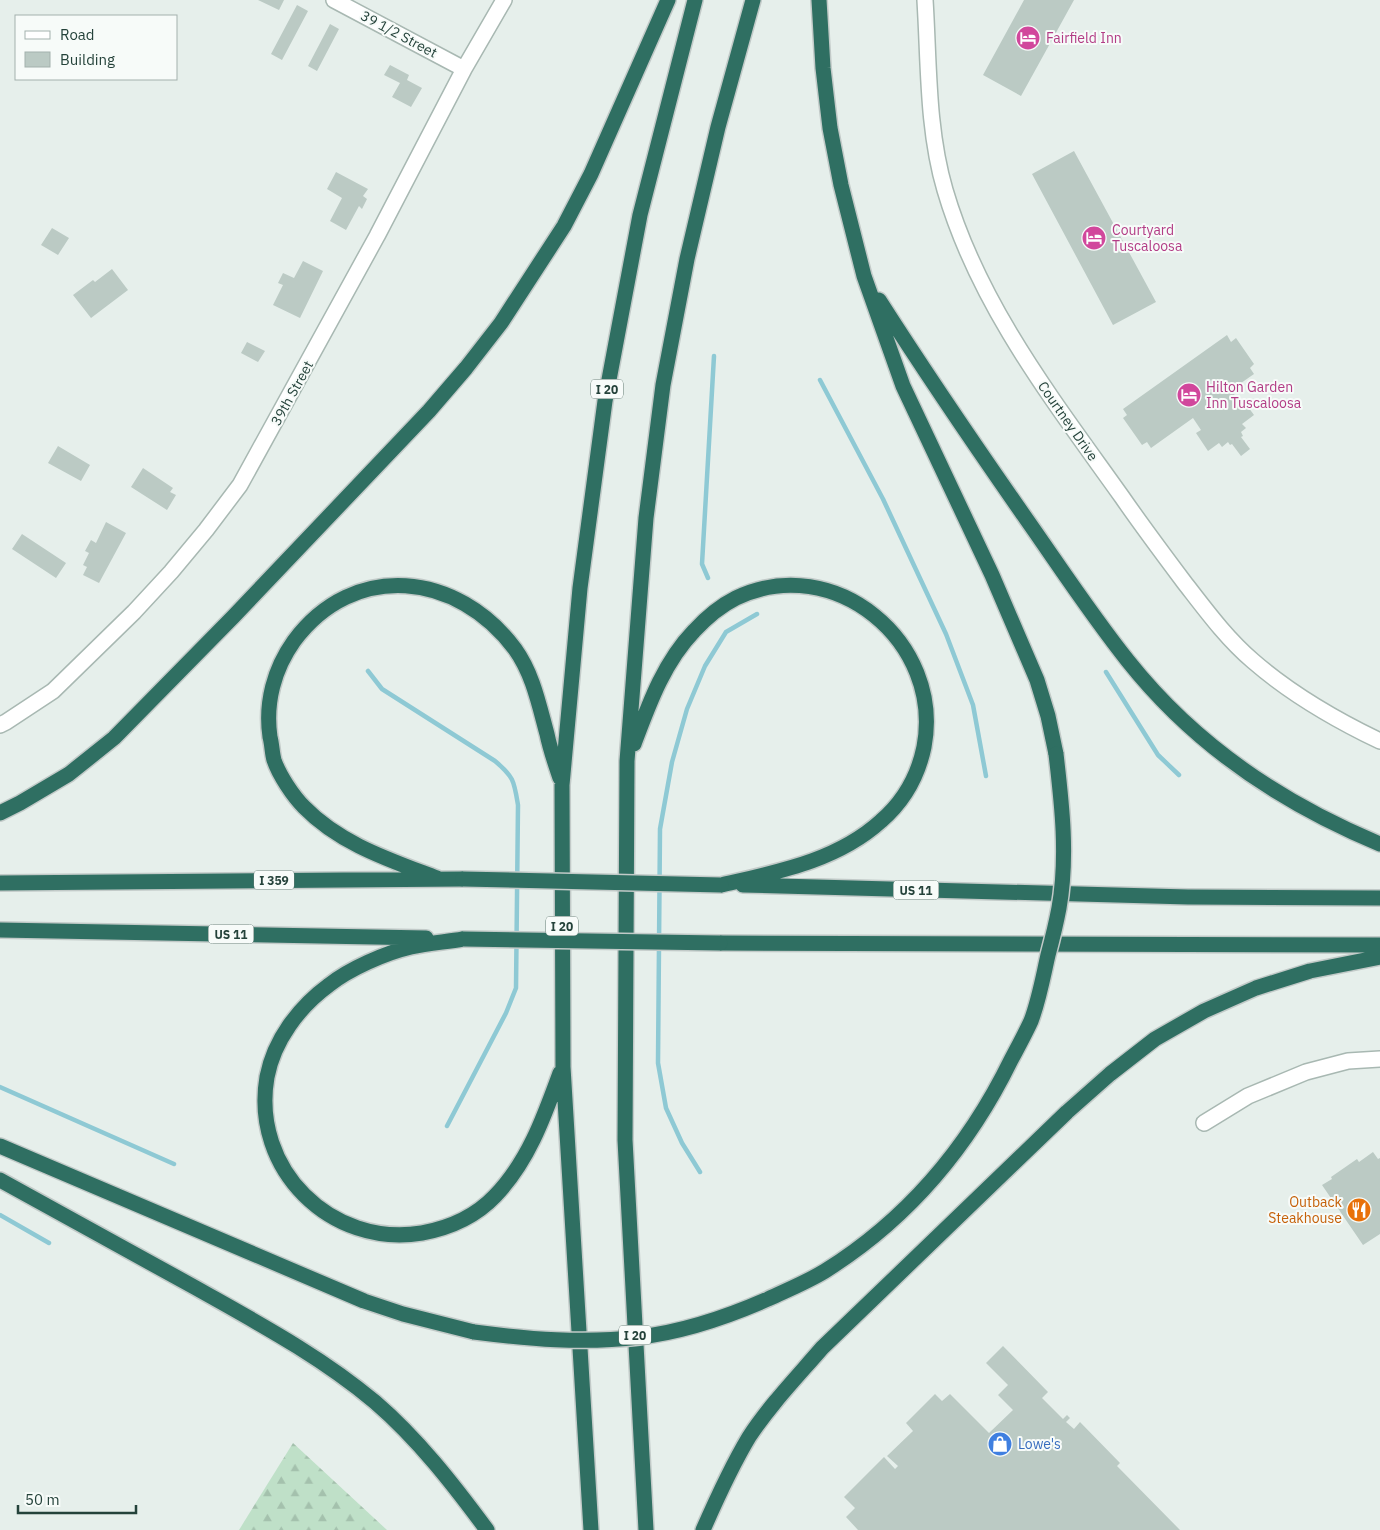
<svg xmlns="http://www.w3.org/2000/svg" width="1380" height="1530" viewBox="0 0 1380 1530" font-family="'IBM Plex Sans',sans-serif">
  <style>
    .forest { fill: url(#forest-firs) }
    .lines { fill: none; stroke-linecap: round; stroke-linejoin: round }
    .stream { stroke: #8ec9d4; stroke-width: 4.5 }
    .building { fill: #bbcac4 }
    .minor-casing { stroke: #a8b8b2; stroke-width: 18 }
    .highway-casing { stroke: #c2cac8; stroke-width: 18 }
    .minor { stroke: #fff; stroke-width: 15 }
    .highway { stroke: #2f6f62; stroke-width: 15 }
    .highway-bridge-casing { stroke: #c2cac8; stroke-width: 18; stroke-linecap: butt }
    .highway-bridge { stroke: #2f6f62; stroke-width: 15 }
    .labels { text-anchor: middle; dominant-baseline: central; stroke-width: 4; stroke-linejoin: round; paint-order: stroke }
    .shield { fill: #f7fbf9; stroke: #637a73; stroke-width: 1 }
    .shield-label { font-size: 12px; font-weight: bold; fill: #24423a }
    .street-label { font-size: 14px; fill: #24423a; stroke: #f7fbf9 }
    .hotel-label { font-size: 14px; fill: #b23c85; stroke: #f7fbf9; text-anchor: start }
    .food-label { font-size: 14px; fill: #c56008; stroke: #f7fbf9; text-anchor: end }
    .shop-label { font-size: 14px; fill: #366cbe; stroke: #f7fbf9; text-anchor: start }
  </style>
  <defs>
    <pattern id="forest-firs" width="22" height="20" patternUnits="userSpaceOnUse" patternTransform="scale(1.25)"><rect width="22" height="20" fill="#bfe0c8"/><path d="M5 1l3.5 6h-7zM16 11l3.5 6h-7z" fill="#a4c1ad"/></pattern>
  </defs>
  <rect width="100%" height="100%" fill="#e6efeb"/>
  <path class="forest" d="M 293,1443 L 387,1530 L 239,1530 Z"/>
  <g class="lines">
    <path class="stream" d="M 820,380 L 883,499 L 946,634 L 973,705 L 986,776
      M 708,578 L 702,564 L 714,356
      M 368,671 L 382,689 L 495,761 C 514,777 514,781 518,805 L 516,988 L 506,1013 L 447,1126
      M 1106,672 L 1158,755 L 1179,775
      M 0,1087 L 174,1164
      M 700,1172 L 682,1143 L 666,1108 L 658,1063 L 660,829 L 672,762 L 687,709 L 705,666 L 726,632 L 757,614
      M 0,1215 L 49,1243"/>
  </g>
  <path class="building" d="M 258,0 L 284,0 L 279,10 Z
    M 1024,0 L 1074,0 L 1021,96 L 983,75 Z
    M 297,5 L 308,11 L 282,60 L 271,54 Z
    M 330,24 L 339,29 L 317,71 L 308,66 Z
    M 390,65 L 409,75 L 407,80 L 422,88 L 411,107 L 392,97 L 400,83 L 384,75 Z
    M 1074,151 L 1156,302 L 1113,325 L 1032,174 Z
    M 336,172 L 368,189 L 363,196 L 367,199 L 362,209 L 359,206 L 346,230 L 330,221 L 342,198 L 327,189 Z
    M 52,228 L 69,238 L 58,255 L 41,245 Z
    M 303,261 L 323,271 L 300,318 L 273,305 L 283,285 L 278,283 L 283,273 L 294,278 Z
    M 112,269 L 128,290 L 91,318 L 73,295 L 93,280 L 95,282 Z
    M 1227,335 L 1231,342 L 1236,338 L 1254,364 L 1250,368 L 1254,374 L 1231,390 L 1240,402 L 1243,400 L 1254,415 L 1242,424 L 1246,428 L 1241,432 L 1243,436 L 1241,437 L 1250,449 L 1241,456 L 1232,444 L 1230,445 L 1228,442 L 1222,447 L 1219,443 L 1208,451 L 1196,433 L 1201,430 L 1193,418 L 1151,448 L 1147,442 L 1142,445 L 1123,418 L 1127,415 L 1123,409 Z
    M 247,342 L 265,351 L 258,362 L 241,353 Z
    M 58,446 L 90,465 L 81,481 L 48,463 Z
    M 143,468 L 173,488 L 170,492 L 176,495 L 167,510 L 131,487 Z
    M 106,522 L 126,533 L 99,583 L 83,575 L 87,567 L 83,565 L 89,553 L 85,551 L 91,540 L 96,543 Z
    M 22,534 L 66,563 L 56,578 L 12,549 Z
    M 1373,1152 L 1378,1159 L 1380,1158 L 1380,1234 L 1363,1245 L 1322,1185 L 1332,1179 L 1331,1177 L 1357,1159 L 1359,1162 Z
    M 1003,1346 L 1048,1392 L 1042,1398 L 1063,1419 L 1067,1415 L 1070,1418 L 1066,1422 L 1074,1429 L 1080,1422 L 1120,1463 L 1117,1466 L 1180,1530 L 858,1530 L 846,1517 L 855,1508 L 844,1497 L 884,1457 L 895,1469 L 898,1466 L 887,1456 L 913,1431 L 906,1423 L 935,1394 L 942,1401 L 950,1394 L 989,1433 L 1013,1410 L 998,1395 L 1008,1385 L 986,1363 Z"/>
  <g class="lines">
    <defs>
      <path id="minor" d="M 334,0 L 464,69
        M 925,0 C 929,63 927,129 945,190 C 979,306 1053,400 1122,497 C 1142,526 1163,554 1184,582 C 1205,609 1226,638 1253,661 C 1291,694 1334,719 1380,741
        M 0,725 L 6,722 L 53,691 L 134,612 L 171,572 L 206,530 L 240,485 L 377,236 L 464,69 L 504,0
        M 1204,1123 L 1248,1096 L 1306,1072 L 1348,1061 L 1380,1059"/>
      <path id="highway" d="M 819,0 L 823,68 L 830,128 L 841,185 L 864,276 L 903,386 L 992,575 L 1037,680 L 1048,716 L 1056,754
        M 879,300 C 927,375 976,447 1027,520 C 1060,567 1092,616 1128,661 C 1194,744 1283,804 1380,844
        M 634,744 C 649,704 664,662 694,631 C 706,618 720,606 736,598 C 834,551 944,642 924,747 C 918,776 903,802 881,821 C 837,861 777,872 721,885
        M 0,813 L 20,803 L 69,774 L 114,738 L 233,617 L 429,411 L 466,368 L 501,323 L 564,226 L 591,174 L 668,0
        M 437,878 C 390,860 340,844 304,807 C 293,796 279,775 274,760 C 272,753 272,744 270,737 C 265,703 274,669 294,641 C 354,560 458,572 515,649 C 533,674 539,705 547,734 C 550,749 555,763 560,778
        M 0,883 L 463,879
        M 743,885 L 1188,897 L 1380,898
        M 0,930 L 426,938
        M 463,939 C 446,942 428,943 411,947 C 385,953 349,969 329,985 C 299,1007 274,1040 267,1077 C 251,1169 331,1248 422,1233 C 449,1228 476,1216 495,1196 C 528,1162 544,1117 560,1073
        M 720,943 L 1380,945
        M 0,1146 L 364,1301 L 403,1314 L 474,1332
        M 0,1180 C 65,1216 131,1252 196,1288 C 258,1323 320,1356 375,1402 C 418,1439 453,1484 487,1530
        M 591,1530 L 563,1067 L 562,785 L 580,588 L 605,401 L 640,215 L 695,0
        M 646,1530 L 625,1140 L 627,761 L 646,518 L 663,385 L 687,259 L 718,127 L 753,0
        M 703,1530 C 717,1498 731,1467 749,1437 C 770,1405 797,1377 822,1348 L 1067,1112 L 1110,1074 L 1155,1039 L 1204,1011 L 1256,988 L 1310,971 L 1380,957"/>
    </defs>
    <use href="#minor" class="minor-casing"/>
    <use href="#highway" class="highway-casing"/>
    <use href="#minor" class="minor"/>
    <use href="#highway" class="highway"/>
    <defs>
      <path id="highway-bridge" d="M 463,879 L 721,885
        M 463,939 L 720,943
        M 474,1332 C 529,1339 583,1344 639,1337 C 683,1332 727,1317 768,1299 C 787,1290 807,1282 825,1271 C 908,1219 968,1148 1011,1060 C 1018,1047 1025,1034 1031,1021 C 1039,1000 1043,977 1048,955 C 1052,940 1056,924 1059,908 C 1068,857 1062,805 1056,754"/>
    </defs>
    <use href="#highway-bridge" class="highway-bridge-casing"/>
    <use href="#highway-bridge" class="highway-bridge"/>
  </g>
  <defs>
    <symbol id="hotel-disc" viewBox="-11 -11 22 22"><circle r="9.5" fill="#d1479c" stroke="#f7fbf9"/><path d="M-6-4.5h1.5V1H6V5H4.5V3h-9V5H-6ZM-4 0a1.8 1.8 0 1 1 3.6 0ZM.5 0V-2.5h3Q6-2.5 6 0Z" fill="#fff"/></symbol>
    <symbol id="restaurant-disc" viewBox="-11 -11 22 22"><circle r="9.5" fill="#e8710a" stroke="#f7fbf9"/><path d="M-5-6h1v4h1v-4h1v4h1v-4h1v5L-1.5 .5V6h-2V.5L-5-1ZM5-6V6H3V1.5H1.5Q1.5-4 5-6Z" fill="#fff"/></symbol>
    <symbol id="shop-disc" viewBox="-11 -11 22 22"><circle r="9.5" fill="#3f7fe0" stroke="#f7fbf9"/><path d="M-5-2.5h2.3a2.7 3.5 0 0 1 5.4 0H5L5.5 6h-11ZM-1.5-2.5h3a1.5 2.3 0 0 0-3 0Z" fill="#fff"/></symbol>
  </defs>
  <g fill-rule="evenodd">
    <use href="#hotel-disc" x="1014" y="24" width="28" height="28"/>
    <use href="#hotel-disc" x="1080" y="224" width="28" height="28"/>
    <use href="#hotel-disc" x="1175" y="381" width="28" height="28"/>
    <use href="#restaurant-disc" x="1345" y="1196" width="28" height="28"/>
    <use href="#shop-disc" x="986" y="1430" width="28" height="28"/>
  </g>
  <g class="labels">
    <g class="shield">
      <rect x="591" y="379.5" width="32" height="19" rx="4"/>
      <rect x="254" y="870.5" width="40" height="19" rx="4"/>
      <rect x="893.5" y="880.5" width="45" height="19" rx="4"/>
      <rect x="546" y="916.5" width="32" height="19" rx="4"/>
      <rect x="208.5" y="924.5" width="45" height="19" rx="4"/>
      <rect x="619" y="1325.5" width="32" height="19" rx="4"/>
    </g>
    <g class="shield-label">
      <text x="607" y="389">I 20</text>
      <text x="274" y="880">I 359</text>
      <text x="916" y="890">US 11</text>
      <text x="562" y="926">I 20</text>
      <text x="231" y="934">US 11</text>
      <text x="635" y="1335">I 20</text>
    </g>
    <g class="street-label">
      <text transform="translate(399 34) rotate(28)">39 1/2 Street</text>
      <text transform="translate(292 393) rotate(-61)">39th Street</text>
      <text transform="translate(1068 421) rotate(55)">Courtney Drive</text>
    </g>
    <g class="hotel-label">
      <text x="1046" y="38">Fairfield Inn</text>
      <text x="1112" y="230">Courtyard<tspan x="1112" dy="16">Tuscaloosa</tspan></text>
      <text x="1206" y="387">Hilton Garden<tspan x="1206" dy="16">Inn Tuscaloosa</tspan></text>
    </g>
    <g class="food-label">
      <text x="1342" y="1202">Outback<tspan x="1342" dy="16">Steakhouse</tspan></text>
    </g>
    <g class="shop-label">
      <text x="1018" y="1444">Lowe's</text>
    </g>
  </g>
  <rect x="15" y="15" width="162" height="65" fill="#f7fbf9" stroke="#a3b1ad"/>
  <rect x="25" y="31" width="25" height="8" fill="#ffffff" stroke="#a3b1ad"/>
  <text x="60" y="40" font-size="15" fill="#24423a">Road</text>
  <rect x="25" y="52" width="25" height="15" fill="#bbcac4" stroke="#a3b1ad"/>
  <text x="60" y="65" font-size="15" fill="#24423a">Building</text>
  <path d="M18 1505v8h118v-8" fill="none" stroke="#24423a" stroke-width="2.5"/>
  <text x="25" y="1505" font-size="15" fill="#24423a" stroke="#f7fbf9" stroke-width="4" paint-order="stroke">50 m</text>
</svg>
